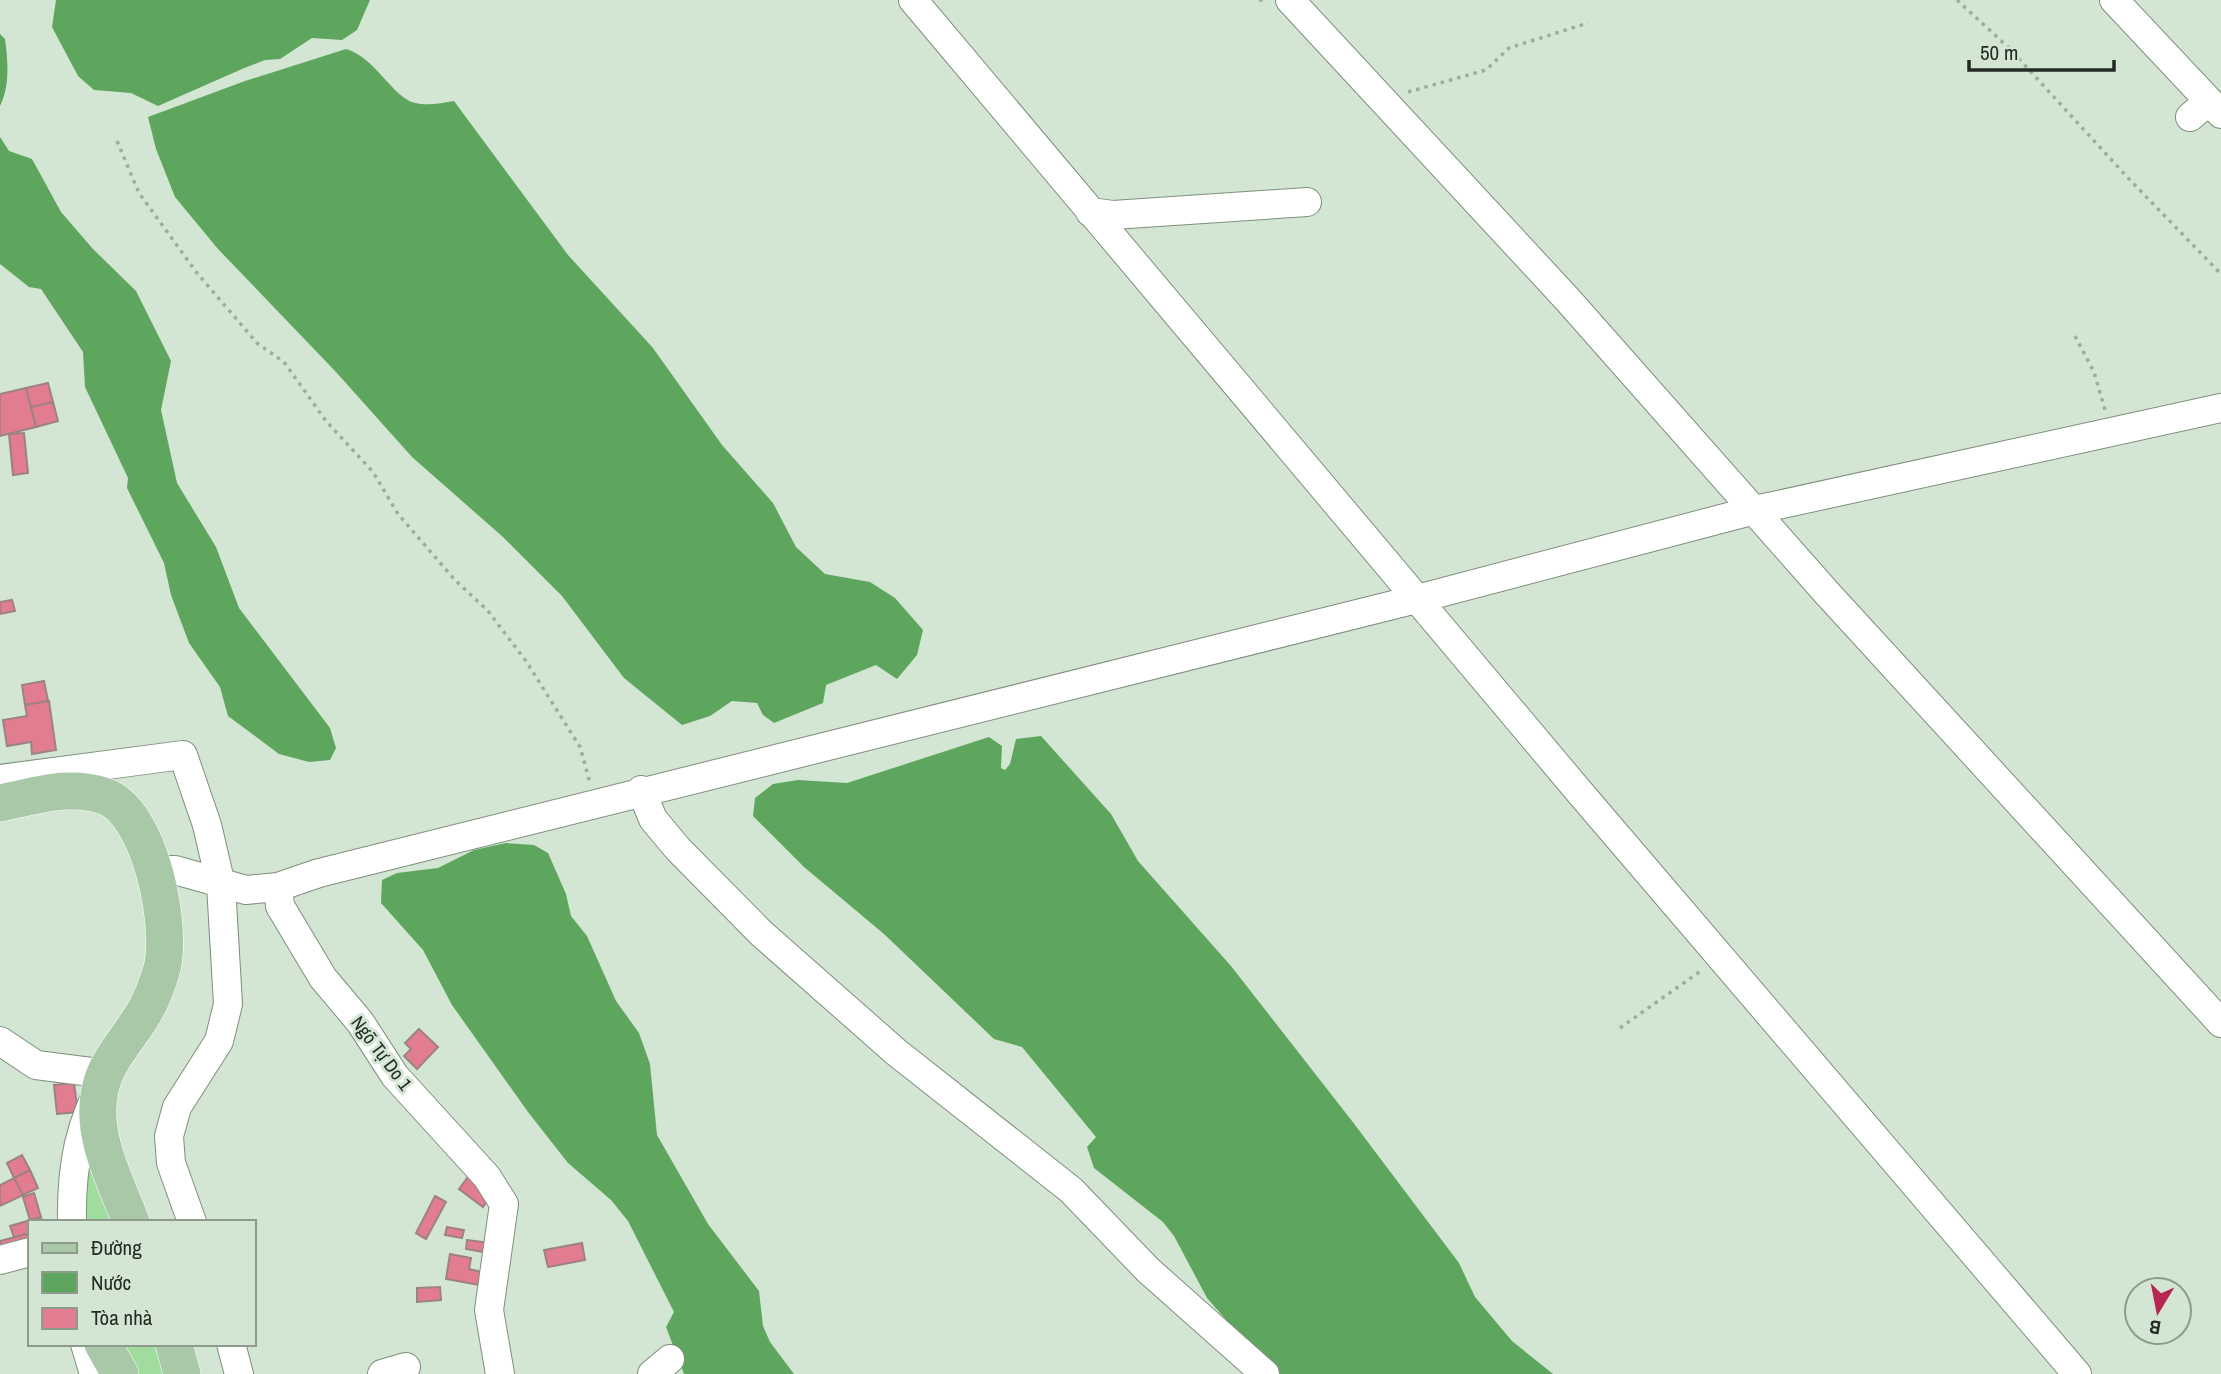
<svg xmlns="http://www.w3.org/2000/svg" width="2221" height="1374" viewBox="0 0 2221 1374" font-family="'Archivo Narrow',sans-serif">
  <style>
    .green { fill: #9fdc9e }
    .water { fill: #5ea55e }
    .building { fill: #e27d8f; stroke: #9c8285; stroke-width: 2 }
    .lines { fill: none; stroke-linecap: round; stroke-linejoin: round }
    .minor-casing { stroke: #7e8f7d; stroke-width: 30 }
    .major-casing { stroke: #fff; stroke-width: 38 }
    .path { stroke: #9dad9d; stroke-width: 3.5; stroke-dasharray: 3.5 5; stroke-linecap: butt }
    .minor { stroke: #fff; stroke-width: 28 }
    .major { stroke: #a9c8a8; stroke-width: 37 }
    .labels { text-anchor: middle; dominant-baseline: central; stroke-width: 6; stroke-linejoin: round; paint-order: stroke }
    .street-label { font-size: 19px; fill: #242b24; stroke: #d3e6d3 }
  </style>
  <rect width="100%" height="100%" fill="#d3e6d3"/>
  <path class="green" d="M 85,1150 L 121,1222 L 82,1222 Z
    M 112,1344 L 163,1344 L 172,1374 L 130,1374 Z"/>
  <path class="water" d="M 56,0 L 370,0 L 357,30 L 342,40 L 312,38 L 280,59 L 265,60 L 242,69 L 158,106 L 131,93 L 94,90 L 78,76 L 52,27 Z
    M 0,34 L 5,39 C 8,61 10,86 0,106 Z
    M 346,49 C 374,56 393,98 415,103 C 428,106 442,103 454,101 L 568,255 L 653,348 L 722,445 L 773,503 L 796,547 L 825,574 L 870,582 L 895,598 L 923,630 L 917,655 L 897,679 L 876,665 L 826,685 L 823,703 L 774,723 L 763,715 L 757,703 L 732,701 L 710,716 L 682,725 L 624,678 L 562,596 L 503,537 L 412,457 L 336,372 L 218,249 L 175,197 L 156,149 L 148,117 L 245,81 Z
    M 0,137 L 9,151 L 32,159 L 61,212 L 93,249 L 136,291 L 171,361 L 161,410 L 177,483 L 216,547 L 239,608 L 330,728 L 336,748 L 330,760 L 309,762 L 279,754 L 228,716 L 220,687 L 189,643 L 171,595 L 164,563 L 127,488 L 128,478 L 85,387 L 83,352 L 41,289 L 29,287 L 0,264 Z
    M 1041,736 L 1111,814 L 1138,861 L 1231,966 L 1352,1121 L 1459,1263 L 1475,1297 L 1512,1341 L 1553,1374 L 1280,1374 L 1250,1347 L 1207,1298 L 1174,1236 L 1163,1222 L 1094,1168 L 1087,1147 L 1096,1137 L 1022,1047 L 994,1039 L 884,934 L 804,867 L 753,816 L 755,798 L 773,784 L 798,780 L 847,783 L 989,737 L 1002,746 L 1001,768 L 1005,770 L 1010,764 L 1016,739 Z
    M 506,843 L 534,845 L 548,853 L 566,894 L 571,916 L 587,936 L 616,1001 L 639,1033 L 650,1064 L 657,1135 L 708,1224 L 759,1291 L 763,1326 L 770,1342 L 794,1374 L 684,1374 L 666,1327 L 674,1312 L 628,1221 L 611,1200 L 568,1163 L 528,1112 L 452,1005 L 423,950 L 381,903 L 382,880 L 397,873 L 438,868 L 474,850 Z"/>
  <path class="building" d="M 48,383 L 53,402 L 31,407 L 26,388 Z
    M 26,388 L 36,427 L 0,436 L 0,394 Z
    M 53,402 L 58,421 L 36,427 L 31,407 Z
    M 24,433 L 28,473 L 13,475 L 9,434 Z
    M 12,600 L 15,611 L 0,614 L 0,602 Z
    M 44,681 L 48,701 L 25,705 L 22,685 Z
    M 49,701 L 56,750 L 32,754 L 31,742 L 7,746 L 3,720 L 27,716 L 25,705 Z
    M 419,1029 L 438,1047 L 417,1069 L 404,1056 L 411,1049 L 405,1043 Z
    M 74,1083 L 78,1112 L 57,1114 L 54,1085 Z
    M 22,1155 L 30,1170 L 14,1178 L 7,1163 Z
    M 476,1166 L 495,1189 L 483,1207 L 459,1189 Z
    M 30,1170 L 38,1188 L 23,1195 L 14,1178 Z
    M 14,1178 L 23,1195 L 0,1206 L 0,1185 Z
    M 34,1193 L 41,1217 L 30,1220 L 23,1197 Z
    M 435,1196 L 446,1202 L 426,1239 L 416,1233 Z
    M 41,1217 L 42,1222 L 30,1222 L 30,1233 L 14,1237 L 10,1226 Z
    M 447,1227 L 464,1230 L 462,1238 L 445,1235 Z
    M 30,1233 L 30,1249 L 0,1257 L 0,1241 Z
    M 467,1240 L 491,1243 L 489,1253 L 466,1249 Z
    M 582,1243 L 585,1260 L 548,1267 L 544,1250 Z
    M 450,1254 L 471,1258 L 469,1269 L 482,1272 L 480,1285 L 446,1279 Z
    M 440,1287 L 441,1300 L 417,1302 L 417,1288 Z"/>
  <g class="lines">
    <defs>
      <path id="minor" d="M 913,0 L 1582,795 L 2077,1374
        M 1290,0 L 1568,300 L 1826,592 L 2221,1023
        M 2114,0 L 2221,114
        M 2190,117 L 2209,101
        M 1090,212 L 1113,215 L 1307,202
        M 0,779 L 183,755 L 207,825 L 221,885 L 228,1004 L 219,1041 L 177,1107 L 169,1136 L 171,1163 L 192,1222
        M 641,790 L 653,819 L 678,849 L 761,933 L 896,1052 L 1071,1190 L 1148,1270 L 1265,1374
        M 153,870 L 175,870 L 246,890 L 278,887 L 280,906 L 323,978 L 360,1022 L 395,1076 L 487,1177 L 504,1204 L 489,1310 L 500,1374
        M 278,887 L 319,873 L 1417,599 L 1755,510 L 2221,408
        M 0,1041 L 36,1065 L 107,1074 C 79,1123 71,1166 72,1222
        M 0,1260 L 30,1252
        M 85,1344 L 94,1374
        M 231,1344 L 239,1374
        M 382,1374 L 406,1367
        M 652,1374 L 670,1359"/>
      <path id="major" d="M 0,803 C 37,796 67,784 104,796 C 151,811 174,931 161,972 C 157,984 153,997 147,1007 C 133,1035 106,1058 100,1090 C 90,1135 115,1180 131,1222
        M 103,1344 L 120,1374
        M 174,1344 L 182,1374"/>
    </defs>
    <use href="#minor" class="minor-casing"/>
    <use href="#major" class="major-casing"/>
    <path class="path" d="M 1259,0 L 1266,0
      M 1957,0 L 2009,48 L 2129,179 L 2221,274
      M 1408,92 L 1486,70 L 1509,48 L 1588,23
      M 117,141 L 139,193 L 197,273 L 257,343 L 284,362 L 326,421 L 373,472 L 398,514 L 454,579 L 488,611 L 526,661 L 580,747 L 590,783
      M 2075,336 L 2094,372 L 2105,410
      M 1620,1028 L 1702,970"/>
    <use href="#minor" class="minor"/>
    <use href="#major" class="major"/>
  </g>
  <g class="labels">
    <g class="street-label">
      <text transform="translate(382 1053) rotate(53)">Ngõ Tự Do 1</text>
    </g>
  </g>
  <rect x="28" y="1220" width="228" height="126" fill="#d3e6d3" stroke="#8d9b8d" stroke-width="2"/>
  <rect x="42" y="1243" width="35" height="10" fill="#a9c8a8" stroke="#8d9b8d" stroke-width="2"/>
  <text x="91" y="1255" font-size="21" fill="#242b24">Đường</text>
  <rect x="42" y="1272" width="35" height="21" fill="#5ea55e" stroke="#8d9b8d" stroke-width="2"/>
  <text x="91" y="1290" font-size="21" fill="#242b24">Nước</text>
  <rect x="42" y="1308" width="35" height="21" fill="#e27d8f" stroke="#8d9b8d" stroke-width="2"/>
  <text x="91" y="1325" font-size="21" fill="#242b24">Tòa nhà</text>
  <g transform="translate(2158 1311) rotate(190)"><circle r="33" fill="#d3e6d3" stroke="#8d9b8d" stroke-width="2"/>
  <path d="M0-5L12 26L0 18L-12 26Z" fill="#b62650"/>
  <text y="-10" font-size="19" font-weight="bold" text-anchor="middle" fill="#242b24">B</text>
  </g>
  <path d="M1969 60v10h145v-10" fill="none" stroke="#242b24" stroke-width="3.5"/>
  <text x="1980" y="60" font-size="21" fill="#242b24" stroke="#d3e6d3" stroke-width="5" paint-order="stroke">50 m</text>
</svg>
